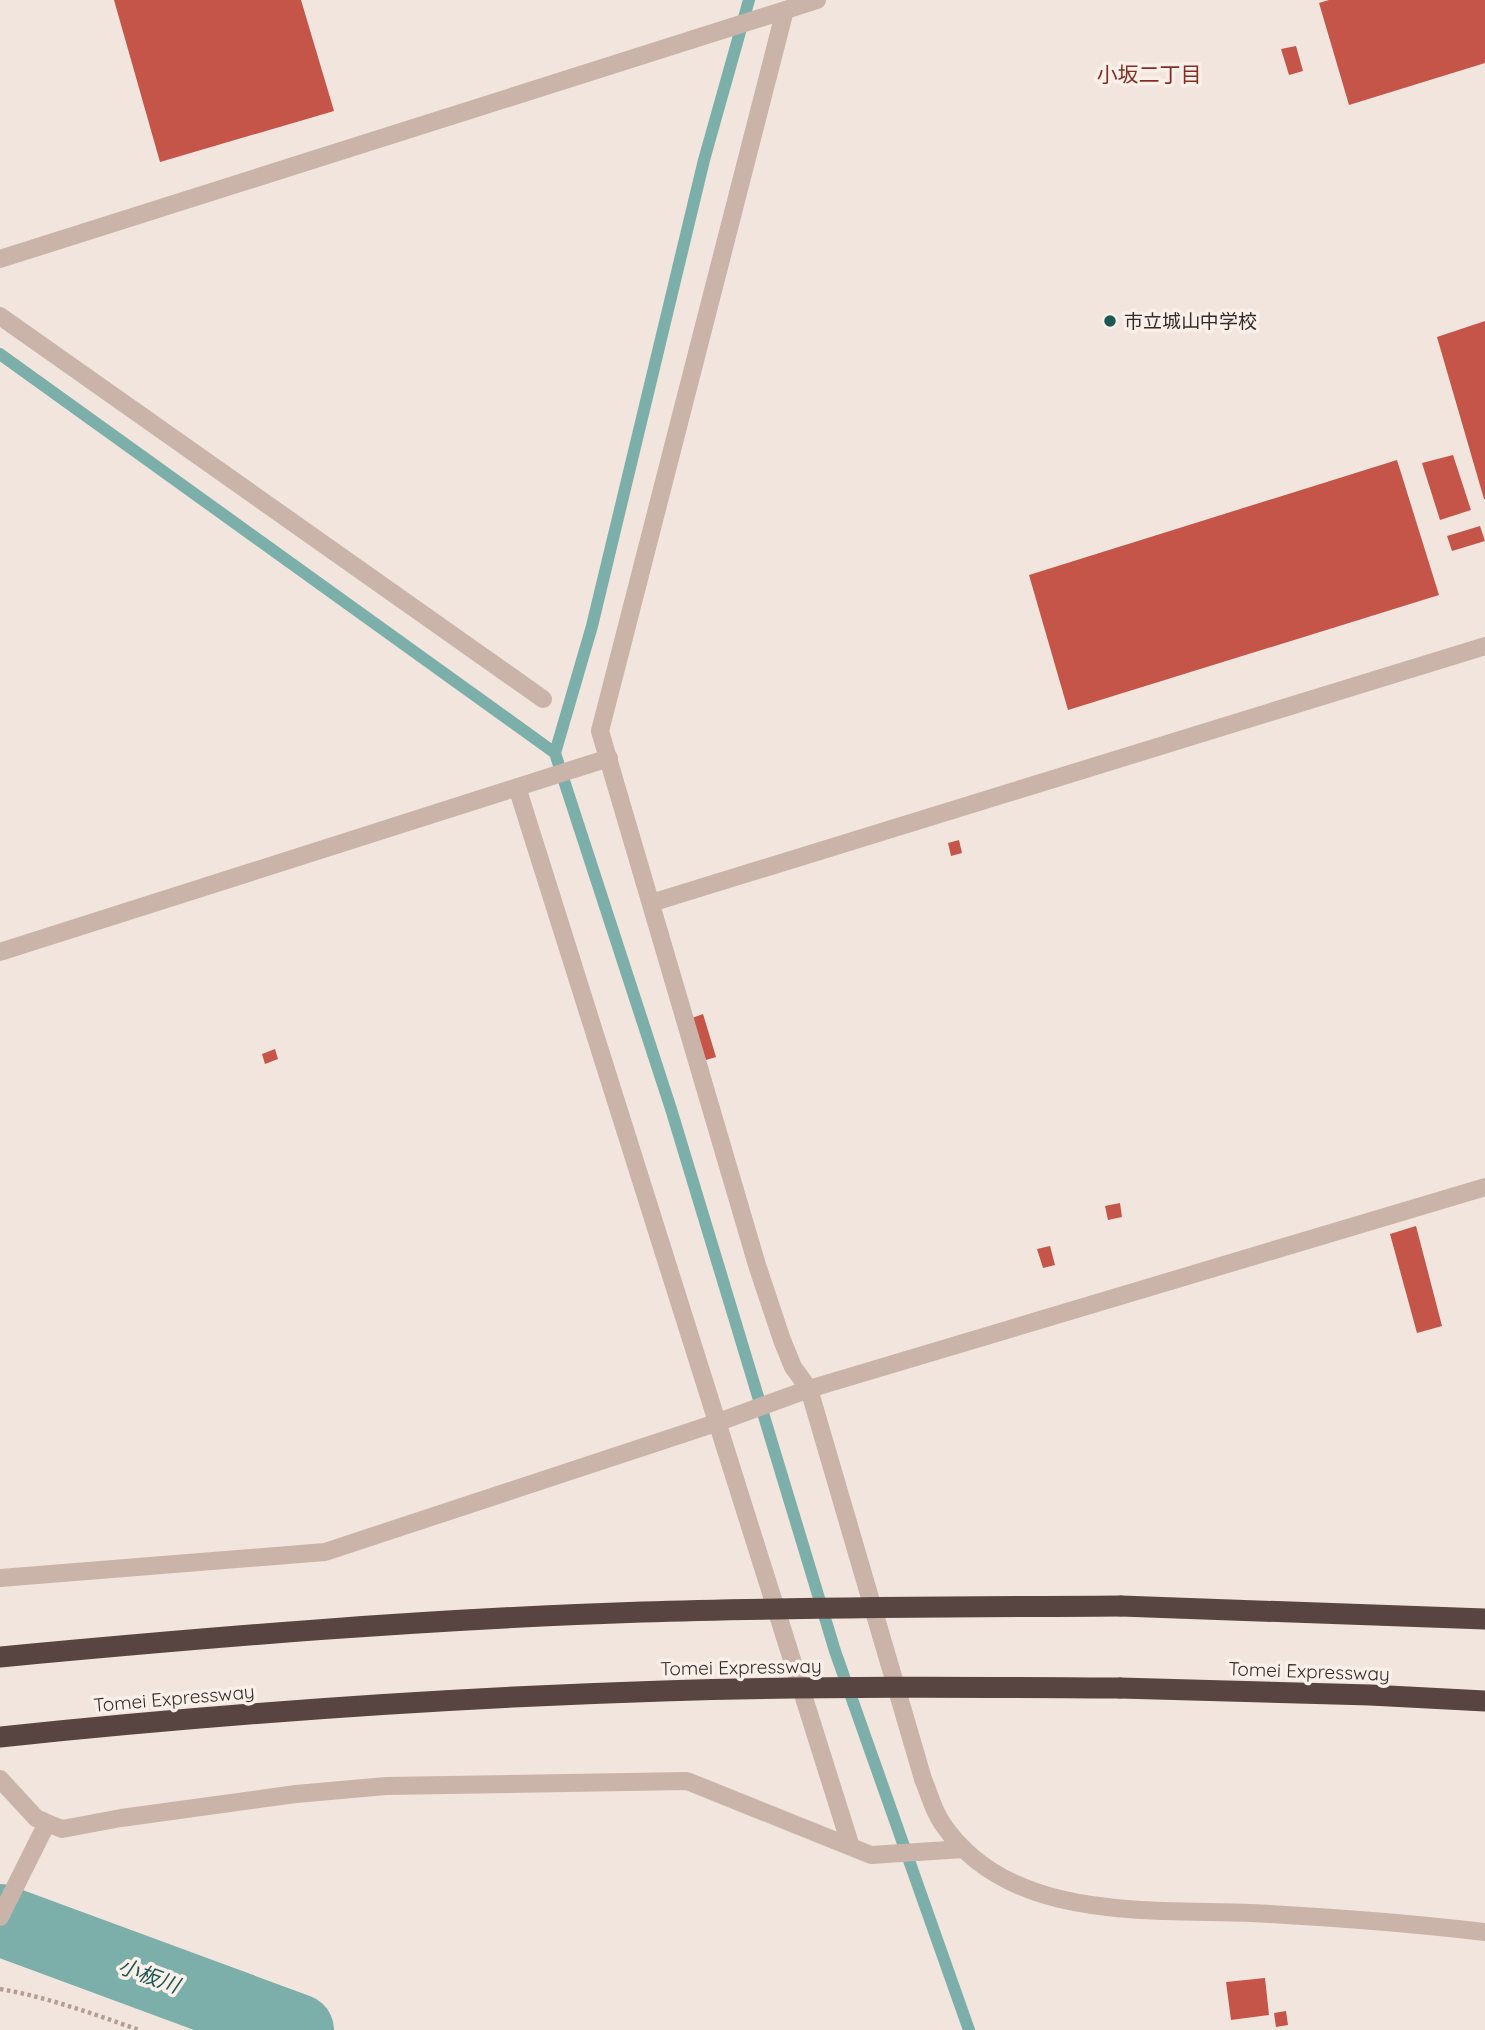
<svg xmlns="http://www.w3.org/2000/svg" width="1485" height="2030" viewBox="0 0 1485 2030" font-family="Quicksand,'Noto Sans JP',sans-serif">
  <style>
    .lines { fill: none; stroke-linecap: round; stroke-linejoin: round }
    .stream { stroke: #7cafaa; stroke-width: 12 }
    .river { stroke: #7cafaa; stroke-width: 72 }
    .building { fill: #c45548 }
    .path { stroke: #b69d93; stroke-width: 4.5; stroke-dasharray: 3.5 3.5; stroke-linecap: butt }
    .minor { stroke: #cab3a9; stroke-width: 18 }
    .highway { stroke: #584440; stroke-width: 21 }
    .highway-bridge { stroke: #584440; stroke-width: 21 }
    .poi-dot { fill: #1e5854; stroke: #f9f0e9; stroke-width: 2.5 }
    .labels { text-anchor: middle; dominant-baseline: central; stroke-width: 7; stroke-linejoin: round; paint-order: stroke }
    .poi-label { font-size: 19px; fill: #372b29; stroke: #f9f0e9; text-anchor: start }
    .street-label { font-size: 19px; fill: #372b29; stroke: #f9f0e9 }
    .neighbourhood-label { font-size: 21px; fill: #852c23; stroke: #f9f0e9 }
    .water-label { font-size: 21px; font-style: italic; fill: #1e5854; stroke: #f9f0e9 }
  </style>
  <rect width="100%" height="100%" fill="#f2e5dd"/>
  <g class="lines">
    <path class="stream" d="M 749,0 L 704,160 L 592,626 L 555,753 L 671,1109 L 835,1651 L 969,2030
      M 0,354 L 555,753"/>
    <path class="river" d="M 0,1920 L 298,2030"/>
  </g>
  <path class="building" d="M 114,0 L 301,0 L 334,111 L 160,162 Z
    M 1329,0 L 1485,0 L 1485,63 L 1349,105 L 1319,3 Z
    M 1296,46 L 1303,71 L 1289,75 L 1281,49 Z
    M 1485,321 L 1485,499 L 1484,499 L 1437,337 Z
    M 1453,455 L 1471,510 L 1440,520 L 1422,463 Z
    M 1397,460 L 1439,595 L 1068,710 L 1029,575 Z
    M 1480,526 L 1485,541 L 1452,551 L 1447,536 Z
    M 959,840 L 962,853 L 951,856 L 948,843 Z
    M 703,1014 L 716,1057 L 706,1060 L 692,1018 Z
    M 275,1049 L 278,1059 L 265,1064 L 262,1054 Z
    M 1120,1203 L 1122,1217 L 1108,1220 L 1105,1206 Z
    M 1416,1226 L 1442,1326 L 1417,1333 L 1390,1234 Z
    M 1050,1246 L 1055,1265 L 1043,1268 L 1037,1249 Z
    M 1265,1978 L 1269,2015 L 1231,2020 L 1226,1982 Z
    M 1286,2011 L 1288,2025 L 1276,2027 L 1274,2013 Z"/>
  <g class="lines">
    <path class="path" d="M 0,1989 C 47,1997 94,2014 139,2030"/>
    <path class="minor" d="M 785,10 L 600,731 L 757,1265 L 782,1340 L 793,1367 L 809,1389 L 923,1779 C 929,1793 933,1810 942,1823 C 1008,1922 1147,1909 1251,1913 C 1329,1917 1407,1923 1485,1932
      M 0,259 L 817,0
      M 0,316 L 543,699
      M 517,787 L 851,1847
      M 651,903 L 1485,646
      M 0,952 L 609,758
      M 0,1578 L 325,1552 L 716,1423 L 809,1389 L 1485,1187
      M 0,1779 L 36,1818 L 47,1823 L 0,1917
      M 47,1823 L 62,1829 L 121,1818 L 296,1794 L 386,1786 L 687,1781 L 871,1855 L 964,1849"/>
    <path class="highway" d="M 1121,1606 L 1485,1619
      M 1120,1688 L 1370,1695 L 1485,1701"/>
    <path class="highway-bridge" d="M 0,1657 C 213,1637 427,1619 642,1612 C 801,1607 961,1607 1121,1606
      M 0,1737 C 220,1714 442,1698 663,1691 C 816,1686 968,1687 1120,1688"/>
  </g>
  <circle class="poi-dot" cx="1110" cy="321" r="7"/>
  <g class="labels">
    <g class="poi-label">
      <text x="1124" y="321">市立城山中学校</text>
    </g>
    <g class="street-label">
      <text transform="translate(741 1667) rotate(-1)">Tomei Expressway</text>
      <text transform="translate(1309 1671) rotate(2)">Tomei Expressway</text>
      <text transform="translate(174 1698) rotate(-5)">Tomei Expressway</text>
    </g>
    <g class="neighbourhood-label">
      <text x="1149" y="74">小坂二丁目</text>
    </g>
    <g class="water-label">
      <text transform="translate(149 1975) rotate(20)">小板川</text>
    </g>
  </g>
</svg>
